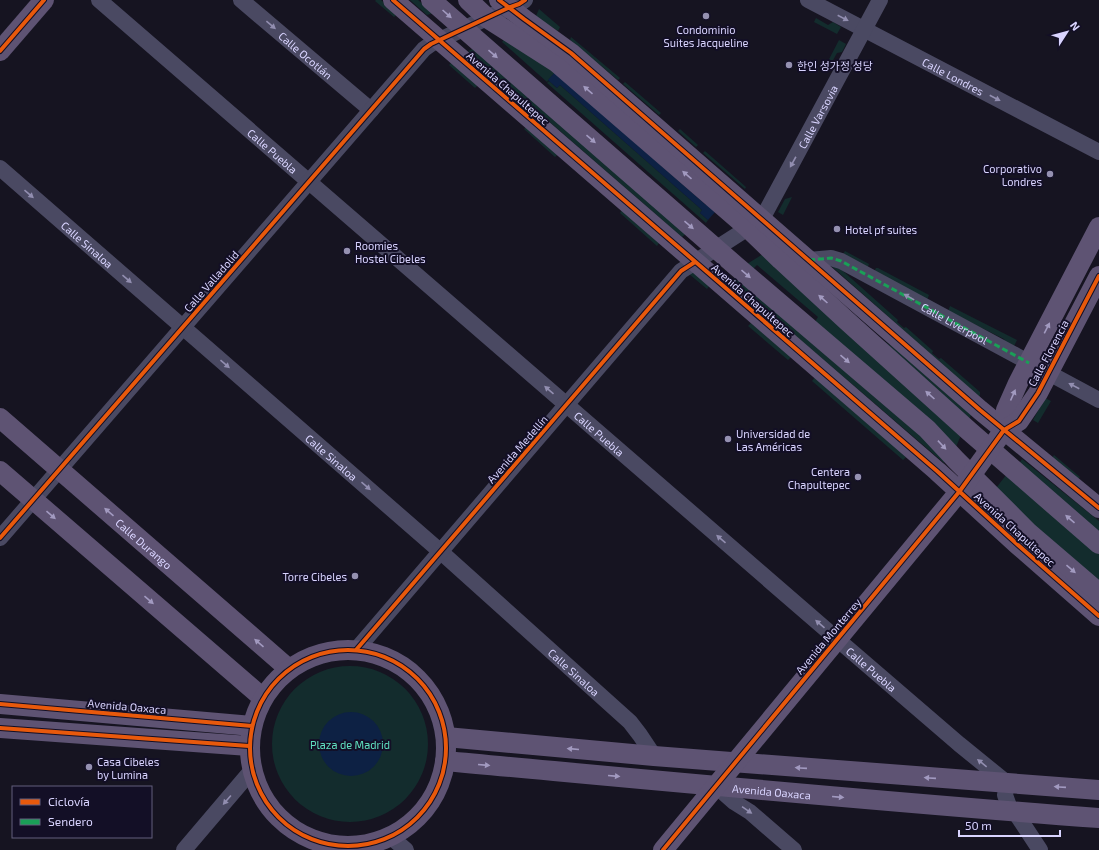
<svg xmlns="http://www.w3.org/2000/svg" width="1099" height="850" viewBox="0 0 1099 850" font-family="'Exo 2','Noto Sans KR',sans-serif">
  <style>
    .green { fill: #132c2d }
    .water { fill: #0d2144 }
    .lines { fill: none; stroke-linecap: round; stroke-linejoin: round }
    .minor { stroke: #4a4962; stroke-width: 16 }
    .major { stroke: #5e5373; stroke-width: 20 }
    .quiet { stroke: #1a9f57; stroke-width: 3; stroke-dasharray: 6 3; stroke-linecap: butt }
    .cycleway-casing { stroke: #130f26; stroke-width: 6 }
    .cycleway { stroke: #e8590c; stroke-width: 4 }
    .oneway { fill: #a29ac0 }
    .oneway2 { fill: #928eb0 }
    .poi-dot { fill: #9591b1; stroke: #130f26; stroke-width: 1.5 }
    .labels { text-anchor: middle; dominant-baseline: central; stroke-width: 4; stroke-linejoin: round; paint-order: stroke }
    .poi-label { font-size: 11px; fill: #d9d4ff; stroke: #130f26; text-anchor: start }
    .street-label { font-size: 11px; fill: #d9d4ff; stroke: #130f26 }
    .park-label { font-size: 11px; fill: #5fe0c0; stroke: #130f26 }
  </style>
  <rect width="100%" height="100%" fill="#161421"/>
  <path class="green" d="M 376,0 L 381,0 L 397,14 L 394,17 L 375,1 Z
    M 410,0 L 418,0 L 433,13 L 427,15 Z
    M 539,9 L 560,27 L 558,31 L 538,18 L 536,16 Z
    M 816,18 L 828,25 L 833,22 L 841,27 L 837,34 L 814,22 Z
    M 571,37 L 620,78 L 618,80 L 570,40 Z
    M 505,38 L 556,71 L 547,82 L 502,42 Z
    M 839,40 L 846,44 L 842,52 L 837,53 L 827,71 L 824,69 Z
    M 475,48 L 687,233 L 682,237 L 468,51 Z
    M 452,62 L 478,85 L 475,88 L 449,65 Z
    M 549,81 L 557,88 L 560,85 L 702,210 L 700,213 L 708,220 L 706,223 L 547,83 Z
    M 625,82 L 661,113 L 659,115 L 623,84 Z
    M 527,126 L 558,154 L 555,157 L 524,129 Z
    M 680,129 L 698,145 L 696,147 L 678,131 Z
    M 705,151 L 746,187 L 745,189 L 703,153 Z
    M 792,197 L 783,215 L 778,212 L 785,199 Z
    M 622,210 L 659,243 L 657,246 L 620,213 Z
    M 845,251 L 869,264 L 867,269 L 842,256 Z
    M 763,254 L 961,435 L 956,447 L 815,322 L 818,317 L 757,265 L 753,269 L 747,264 Z
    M 834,263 L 898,320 L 897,322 L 904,328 L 906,327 L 933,351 L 932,353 L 939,359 L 941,358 L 980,392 L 980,395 L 979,397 L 829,264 Z
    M 876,268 L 878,268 L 929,295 L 927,300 L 874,272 Z
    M 693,271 L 710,285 L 707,289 L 689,274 Z
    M 737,275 L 918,431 L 946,459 L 944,463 L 732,281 Z
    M 950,306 L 1017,340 L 1013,348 L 1006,344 L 1004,339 L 948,311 Z
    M 751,323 L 791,357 L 788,360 L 748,326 Z
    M 882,340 L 899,351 L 971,415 L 969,419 Z
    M 815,377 L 906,457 L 903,460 L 812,381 Z
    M 1045,398 L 1051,401 L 1038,423 L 1033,420 Z
    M 1054,455 L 1080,477 L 1078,479 L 1052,458 Z
    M 1022,459 L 1099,521 L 1099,533 L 1019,464 Z
    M 1007,474 L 1099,551 L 1099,582 L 1039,531 L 996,488 Z
    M272 744a78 78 0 1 1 156 0a78 78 0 1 1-156 0Z"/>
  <path class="water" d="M 556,71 L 562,79 L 706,205 L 708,203 L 716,211 L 708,220 L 700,213 L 702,210 L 560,85 L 557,88 L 548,80 Z
    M319 744a32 32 0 1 1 64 0a32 32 0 1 1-64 0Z"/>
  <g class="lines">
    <g class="minor">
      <path id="s1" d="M 99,0 L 837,639 L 959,744 L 1007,783 L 1005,795 L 1009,806 L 1015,812 L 1040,850"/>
      <path id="s2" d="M 241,0 L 371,110"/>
      <path id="s3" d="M 808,0 L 1099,152"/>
      <path id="s4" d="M 0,168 L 441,552 L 630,722 L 640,735 L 654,756"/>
      <path d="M 809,260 L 831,258 L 841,261 L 1017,356 L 1099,400"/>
      <path d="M 0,538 L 424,49 L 431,44 L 508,8 L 519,4 L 525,0"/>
      <path id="s5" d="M 356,650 L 681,271 L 695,262 L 762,219 L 880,0"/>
      <path d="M 716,786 L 734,802 L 750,812 L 794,850"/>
      <path d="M 391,837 L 406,850"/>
      <path d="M 184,850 L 252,770"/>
    </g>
    <g class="major">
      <path d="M 393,0 L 937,471 L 1018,545 L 1099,616"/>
      <path d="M 431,0 L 736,266 L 927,429 L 956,460 L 1028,532 L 1099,593"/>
      <path d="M 468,0 L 487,18 L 556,62 L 748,228 L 781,260 L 847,321 L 969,431 L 1099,544"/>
      <path d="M 499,0 L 524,19 L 571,53 L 980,410 L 1099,508"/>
      <path d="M 0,51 L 44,0"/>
      <path id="s6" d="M 0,418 L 289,669"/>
      <path d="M 1004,430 L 1006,410 L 1018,383 L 1099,227"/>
      <path d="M 0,471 L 263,698"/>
      <circle cx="348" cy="748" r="98"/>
      <path d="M 0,704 L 252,726"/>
      <path d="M 0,728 L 249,746"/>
      <path d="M 446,737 L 654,756 L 1099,790"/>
      <path id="s7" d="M 445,761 C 663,781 881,802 1099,818"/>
      <path d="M 663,850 L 959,492 L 1004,430 L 1019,421 L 1038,393 L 1099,276"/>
    </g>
    <path class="quiet" id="s8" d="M 809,260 L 831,258 L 841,261 L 1029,363"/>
    <defs>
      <path id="cycleway" d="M 393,0 L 937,471 L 1018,545 L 1099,616
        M 499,0 L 524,19 L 571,53 L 980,410 L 1099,508
        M 0,51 L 44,0
        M 0,538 L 424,49 L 431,44 L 508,8 L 519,4 L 525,0
        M250 748a98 98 0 1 1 196 0a98 98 0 1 1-196 0Z
        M 356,650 L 681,271 L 695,262
        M 0,704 L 252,726
        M 0,728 L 249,746
        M 663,850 L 959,492 L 1004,430 L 1019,421 L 1038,393 L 1099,276"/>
    </defs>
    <use href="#cycleway" class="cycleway-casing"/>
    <use href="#cycleway" class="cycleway"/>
  </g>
  <defs><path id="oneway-solid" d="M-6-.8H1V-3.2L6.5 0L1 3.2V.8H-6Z"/></defs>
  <g class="oneway">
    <use href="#oneway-solid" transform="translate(447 14) rotate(42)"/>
    <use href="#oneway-solid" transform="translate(493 54) rotate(41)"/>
    <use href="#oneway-solid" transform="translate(588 90) rotate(-139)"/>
    <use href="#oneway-solid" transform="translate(591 139) rotate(41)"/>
    <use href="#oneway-solid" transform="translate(687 175) rotate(-139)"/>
    <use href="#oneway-solid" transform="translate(689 225) rotate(41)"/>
    <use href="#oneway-solid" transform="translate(746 274) rotate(41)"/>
    <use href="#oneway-solid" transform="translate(823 299) rotate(-138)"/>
    <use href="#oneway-solid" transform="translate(1047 328) rotate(-63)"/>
    <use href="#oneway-solid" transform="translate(845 359) rotate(41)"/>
    <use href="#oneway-solid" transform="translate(930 395) rotate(-138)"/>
    <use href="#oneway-solid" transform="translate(1013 395) rotate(-66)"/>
    <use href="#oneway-solid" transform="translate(942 445) rotate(47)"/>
    <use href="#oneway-solid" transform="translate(109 512) rotate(-139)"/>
    <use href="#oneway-solid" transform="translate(51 515) rotate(41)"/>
    <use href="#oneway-solid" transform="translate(1070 519) rotate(-139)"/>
    <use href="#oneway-solid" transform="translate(1071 569) rotate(41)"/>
    <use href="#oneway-solid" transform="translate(149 600) rotate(41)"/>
    <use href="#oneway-solid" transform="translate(259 643) rotate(-139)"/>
    <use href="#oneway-solid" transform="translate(573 749) rotate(-175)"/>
    <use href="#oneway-solid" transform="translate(484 765) rotate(5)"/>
    <use href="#oneway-solid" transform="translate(801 768) rotate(-176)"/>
    <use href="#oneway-solid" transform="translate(614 776) rotate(5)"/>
    <use href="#oneway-solid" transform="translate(930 778) rotate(-176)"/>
    <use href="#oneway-solid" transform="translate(1060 787) rotate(-176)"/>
    <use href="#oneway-solid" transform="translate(838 797) rotate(5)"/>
  </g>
  <g class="oneway2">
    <use href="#oneway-solid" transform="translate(843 18) rotate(27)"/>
    <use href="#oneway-solid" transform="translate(271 25) rotate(40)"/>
    <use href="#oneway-solid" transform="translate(995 98) rotate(28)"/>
    <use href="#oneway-solid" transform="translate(793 162) rotate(119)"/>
    <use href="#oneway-solid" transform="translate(29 194) rotate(41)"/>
    <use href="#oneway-solid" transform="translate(127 279) rotate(41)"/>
    <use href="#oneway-solid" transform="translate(909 297) rotate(-151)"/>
    <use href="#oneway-solid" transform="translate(225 364) rotate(41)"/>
    <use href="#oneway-solid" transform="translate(1074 386) rotate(-152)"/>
    <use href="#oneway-solid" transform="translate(549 390) rotate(-139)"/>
    <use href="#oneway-solid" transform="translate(366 486) rotate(41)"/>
    <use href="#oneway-solid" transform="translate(721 539) rotate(-139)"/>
    <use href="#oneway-solid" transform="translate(820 624) rotate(-139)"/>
    <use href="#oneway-solid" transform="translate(982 763) rotate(-141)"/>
    <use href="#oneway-solid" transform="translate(227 800) rotate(131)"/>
    <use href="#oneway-solid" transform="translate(747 810) rotate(34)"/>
  </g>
  <g class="poi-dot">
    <circle cx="706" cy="16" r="4"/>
    <circle cx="789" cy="65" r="4"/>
    <circle cx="1050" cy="174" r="4"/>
    <circle cx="837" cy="229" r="4"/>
    <circle cx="347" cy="251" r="4"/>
    <circle cx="728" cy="439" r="4"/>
    <circle cx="858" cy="477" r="4"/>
    <circle cx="355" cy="576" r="4"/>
    <circle cx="89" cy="767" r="4"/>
  </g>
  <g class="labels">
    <g class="poi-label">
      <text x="706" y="29" text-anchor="middle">Condominio<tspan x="706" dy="13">Suites Jacqueline</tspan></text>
      <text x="797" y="65">한인 성가정 성당</text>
      <text x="1042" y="168" text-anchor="end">Corporativo<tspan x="1042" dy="13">Londres</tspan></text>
      <text x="845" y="229">Hotel pf suites</text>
      <text x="355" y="245">Roomies<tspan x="355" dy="13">Hostel Cibeles</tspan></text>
      <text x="736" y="433">Universidad de<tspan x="736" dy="13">Las Américas</tspan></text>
      <text x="850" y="471" text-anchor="end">Centera<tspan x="850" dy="13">Chapultepec</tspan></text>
      <text x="347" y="576" text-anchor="end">Torre Cibeles</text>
      <text x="97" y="761">Casa Cibeles<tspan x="97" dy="13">by Lumina</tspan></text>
    </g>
    <g class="street-label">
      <text stroke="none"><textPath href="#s2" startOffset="85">Calle Ocotlán</textPath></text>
      <text stroke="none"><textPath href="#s3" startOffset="164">Calle Londres</textPath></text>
      <text transform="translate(508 88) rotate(41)">Avenida Chapultepec</text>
      <text stroke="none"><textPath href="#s5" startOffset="712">Calle Varsovia</textPath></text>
      <text stroke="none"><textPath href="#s1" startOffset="230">Calle Puebla</textPath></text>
      <text stroke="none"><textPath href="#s4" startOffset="116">Calle Sinaloa</textPath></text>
      <text transform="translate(211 281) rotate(-49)">Calle Valladolid</text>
      <text transform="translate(753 300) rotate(41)">Avenida Chapultepec</text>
      <text stroke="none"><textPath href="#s8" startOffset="162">Calle Liverpool</textPath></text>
      <text transform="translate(1048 353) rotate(-62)">Calle Florencia</text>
      <text stroke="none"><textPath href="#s1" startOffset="662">Calle Puebla</textPath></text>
      <text transform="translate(517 449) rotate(-49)">Avenida Medellín</text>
      <text stroke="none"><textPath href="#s4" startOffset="440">Calle Sinaloa</textPath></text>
      <text transform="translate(1015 529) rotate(42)">Avenida Chapultepec</text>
      <text stroke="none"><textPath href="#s6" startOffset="191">Calle Durango</textPath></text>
      <text transform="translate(828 636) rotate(-50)">Avenida Monterrey</text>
      <text stroke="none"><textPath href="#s1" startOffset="1022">Calle Puebla</textPath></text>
      <text stroke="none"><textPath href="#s4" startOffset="764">Calle Sinaloa</textPath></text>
      <text transform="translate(127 706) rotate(5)">Avenida Oaxaca</text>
      <text stroke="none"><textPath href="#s7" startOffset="328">Avenida Oaxaca</textPath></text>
    </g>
    <g class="park-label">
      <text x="350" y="744">Plaza de Madrid</text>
    </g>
  </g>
  <rect x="12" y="786" width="140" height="52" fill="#130f26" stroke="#625e7d"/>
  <rect x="20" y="799" width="20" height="6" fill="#e8590c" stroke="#625e7d"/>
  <text x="48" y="806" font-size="12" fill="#d9d4ff">Ciclovía</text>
  <rect x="20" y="819" width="20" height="6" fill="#1a9f57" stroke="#625e7d"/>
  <text x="48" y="826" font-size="12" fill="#d9d4ff">Sendero</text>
  <g transform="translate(1067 32) rotate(54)" stroke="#130f26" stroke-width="3" paint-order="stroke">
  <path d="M0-3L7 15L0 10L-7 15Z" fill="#d9d4ff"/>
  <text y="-6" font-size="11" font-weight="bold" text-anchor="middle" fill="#d9d4ff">N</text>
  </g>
  <path d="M959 830v6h101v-6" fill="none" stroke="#d9d4ff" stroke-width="2"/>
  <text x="965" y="830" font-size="12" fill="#d9d4ff" stroke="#130f26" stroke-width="3" paint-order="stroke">50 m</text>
</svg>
